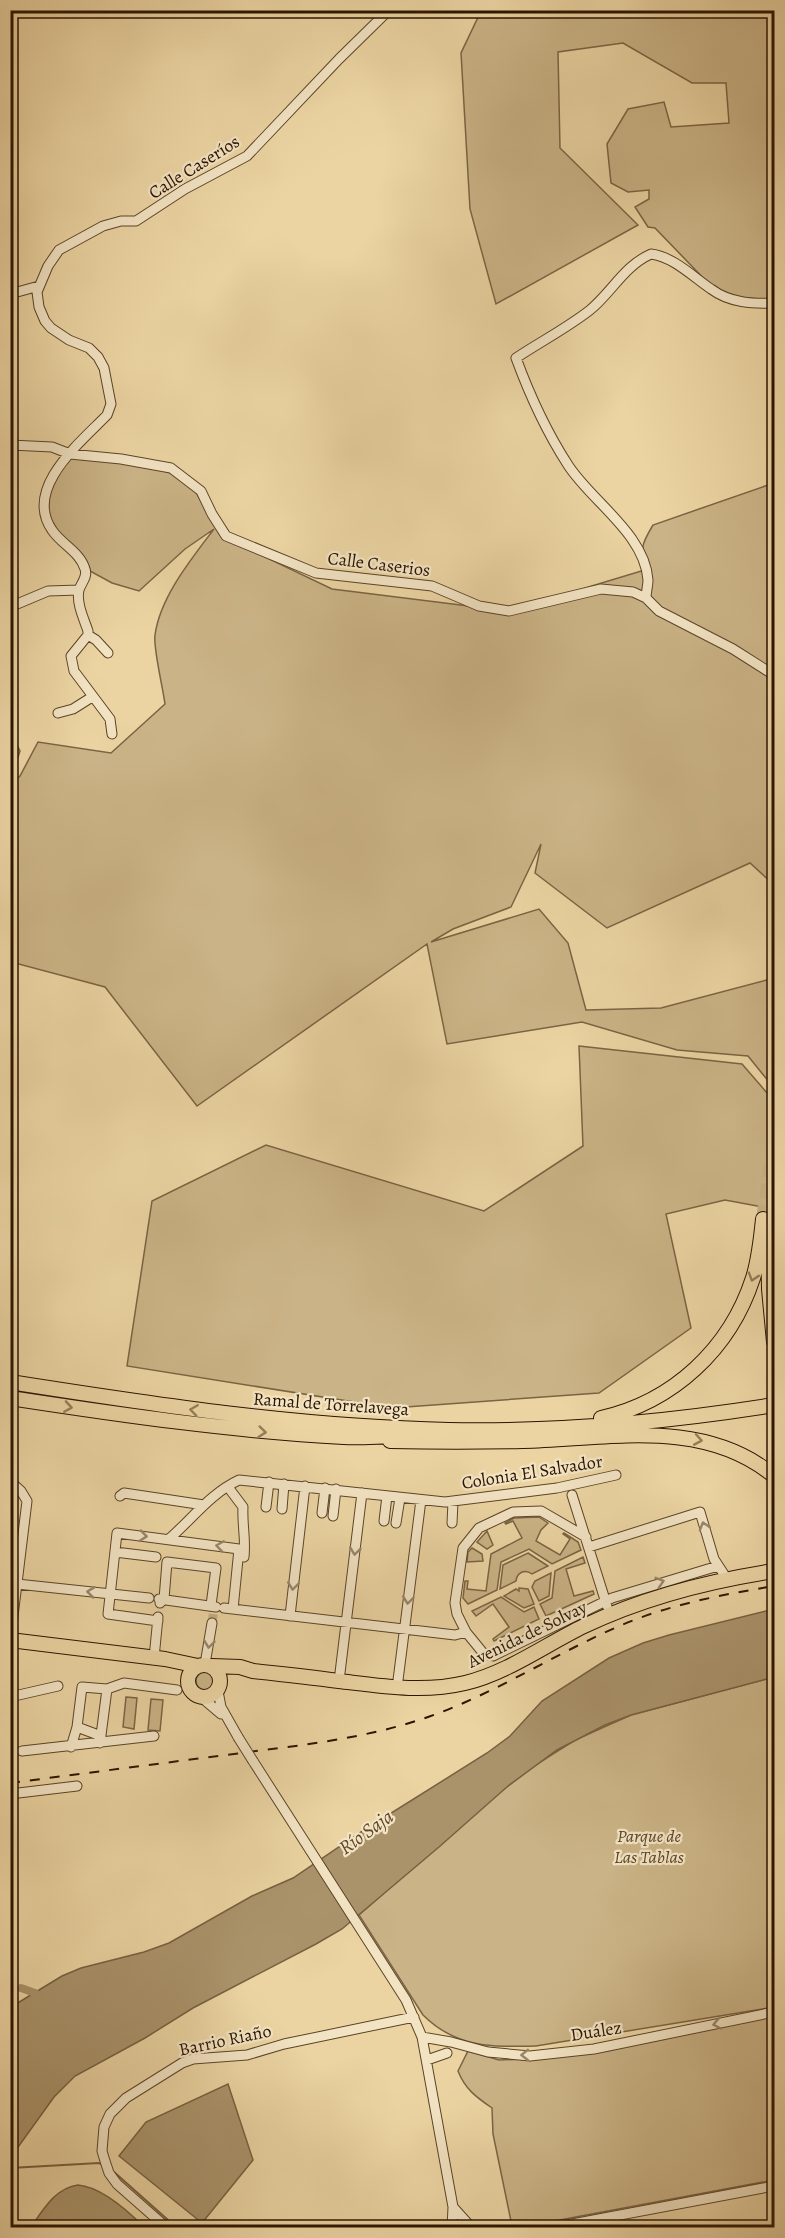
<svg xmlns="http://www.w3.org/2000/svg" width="785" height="2238" viewBox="0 0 785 2238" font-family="Alegreya,serif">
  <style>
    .green { fill: #cab386; stroke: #7a6443; stroke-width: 1.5 }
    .water { fill: #aa936b; stroke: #776040; stroke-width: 1.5 }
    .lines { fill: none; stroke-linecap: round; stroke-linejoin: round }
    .stream { stroke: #776040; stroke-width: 2 }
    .canal { stroke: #aa936b; stroke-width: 8 }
    .minor-tunnel { stroke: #c5ae82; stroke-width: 9; stroke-dasharray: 9 4.5; stroke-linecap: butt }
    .highway-tunnel { stroke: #c5ae82; stroke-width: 14; stroke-dasharray: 14 7; stroke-linecap: butt }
    .minor-casing { stroke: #5b4428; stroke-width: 11 }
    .highway-casing { stroke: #2b1400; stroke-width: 16 }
    .minor { stroke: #f2e3c3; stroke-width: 9 }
    .highway { stroke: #ebd4a2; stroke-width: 14 }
    .rail { stroke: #2b1400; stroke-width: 2; stroke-dasharray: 10 10; stroke-linecap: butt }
    .minor-bridge-casing { stroke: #5b4428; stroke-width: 11; stroke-linecap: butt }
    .minor-bridge { stroke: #f2e3c3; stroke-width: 9 }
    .oneway { stroke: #957e59 }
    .oneway2 { stroke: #98866b }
    .labels { text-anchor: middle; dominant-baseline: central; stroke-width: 4.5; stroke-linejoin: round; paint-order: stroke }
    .street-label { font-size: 18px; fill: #2b1400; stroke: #f2e3c3 }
    .park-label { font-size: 18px; font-style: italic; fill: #5b4428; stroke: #f2e3c3 }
    .water-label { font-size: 20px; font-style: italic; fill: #5e472b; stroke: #f2e3c3 }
  </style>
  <rect width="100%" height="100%" fill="#ebd4a2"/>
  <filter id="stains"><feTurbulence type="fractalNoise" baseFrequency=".00333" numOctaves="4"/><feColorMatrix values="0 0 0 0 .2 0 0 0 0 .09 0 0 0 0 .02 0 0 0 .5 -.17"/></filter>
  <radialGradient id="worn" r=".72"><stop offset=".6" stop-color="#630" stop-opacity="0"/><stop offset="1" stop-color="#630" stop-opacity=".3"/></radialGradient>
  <path class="green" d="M 481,11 L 774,11 L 774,300 L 735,297 L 710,285 L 655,228 L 648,227 L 635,207 L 649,199 L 649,190 L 628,192 L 611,183 L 607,144 L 628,109 L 664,102 L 671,127 L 729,123 L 726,83 L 692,83 L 623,43 L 558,52 L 560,148 L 638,225 L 496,304 L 470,209 L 461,53 Z
    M 77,456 L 139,464 L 174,474 L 194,489 L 216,527 L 244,547 L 332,589 L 509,611 L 648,569 C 640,547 641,545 653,525 L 774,483 L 774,885 L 750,863 L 607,928 L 535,873 L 541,844 L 511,907 L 453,929 L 431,942 L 539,909 L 568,943 L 586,1010 L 661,1008 L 774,978 L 774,1088 L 748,1056 L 677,1050 L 582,1022 L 447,1044 L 427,944 L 197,1106 L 105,987 L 11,962 L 10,786 L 20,776 L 38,742 L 111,753 L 165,704 C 163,688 153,648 155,635 C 160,597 192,558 214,529 L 185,549 L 139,591 L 112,583 L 90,571 L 89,566 C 64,536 38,526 53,483 C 57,471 65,460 77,456 Z
    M 11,733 L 20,751 L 11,778 Z
    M 579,1046 L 742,1064 L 774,1101 L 774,1209 L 725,1200 L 666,1214 L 691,1328 L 599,1393 L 392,1408 L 127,1366 L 152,1201 L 266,1145 L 484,1211 L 583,1146 Z
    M 539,1517 L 548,1523 L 541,1530 L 536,1541 L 560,1555 L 570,1539 L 563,1534 L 564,1533 L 578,1542 L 581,1550 L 552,1564 L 529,1549 L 501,1562 L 497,1590 L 468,1604 L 463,1598 L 465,1581 L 468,1581 L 467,1589 L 486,1591 L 491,1554 L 522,1538 L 513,1521 L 506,1524 L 505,1523 L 514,1518 Z
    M 487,1531 L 493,1545 L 487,1549 L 477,1542 Z
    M 472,1548 L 482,1554 L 483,1561 L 467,1562 L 468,1552 Z
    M 528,1553 L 548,1566 L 532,1574 C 525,1569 517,1572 516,1581 L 500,1589 L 503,1565 Z
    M 583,1557 L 585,1563 L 566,1569 L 574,1596 L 593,1591 L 594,1594 L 546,1616 L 540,1604 L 552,1598 L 555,1571 Z
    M 551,1573 L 549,1596 L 539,1601 L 532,1587 L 535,1581 Z
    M 519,1588 L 528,1589 L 534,1604 L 524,1608 L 504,1596 L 516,1589 L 519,1591 Z
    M 501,1597 L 524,1612 L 534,1607 L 539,1619 L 494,1641 L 493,1639 L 509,1627 L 493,1604 L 476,1616 L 472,1611 Z
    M196 1681a9 9 0 1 1 18 0a9 9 0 1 1-18 0Z
    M 774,1677 L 774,2007 L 536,2046 C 492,2047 456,2048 423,2015 L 359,1915 L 495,1796 L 534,1766 L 575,1740 L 631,1715 Z
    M 126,1697 L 137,1698 L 134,1729 L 123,1727 Z
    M 151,1699 L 163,1700 L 160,1731 L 148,1730 Z
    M 774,2016 L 774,2180 L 533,2225 L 512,2226 L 493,2134 L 492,2108 C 476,2097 465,2089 458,2071 L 468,2051 L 499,2060 L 550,2058 Z"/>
  <path class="water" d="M 774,1609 L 774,1677 L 631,1715 L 605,1725 L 557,1750 L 508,1786 L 439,1847 L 342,1929 L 316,1944 L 193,2008 L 145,2038 L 75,2076 L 54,2097 L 11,2157 L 11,2007 L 62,1976 L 81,1968 L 144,1952 L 169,1943 L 252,1896 L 293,1878 L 361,1832 L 487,1753 L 510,1736 L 542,1701 L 609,1658 L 643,1643 L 669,1635 Z
    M 228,2084 L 253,2160 L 202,2223 L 119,2156 L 146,2122 Z
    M 78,2185 C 102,2187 128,2211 144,2227 L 31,2227 C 43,2210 55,2188 78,2185 Z"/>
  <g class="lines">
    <path class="stream" d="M 10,2168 L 99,2163 L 104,2166
      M 114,2172 L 177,2228"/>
    <path class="canal" d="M 21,1988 L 35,1993"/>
    <path class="minor-tunnel" d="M 212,1623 L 214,1610"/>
    <path class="highway-tunnel" d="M 763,1219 L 774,1144"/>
    <defs>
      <path id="minor" d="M 10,294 L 39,286
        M 10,445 L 52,447 L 70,454 L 121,459 L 171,468 L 201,491 L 212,514 L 226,536 L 316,573 L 432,586 L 479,606 L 509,611 L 601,589 L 633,592 L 646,598 L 659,611 L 733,649 L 774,675
        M 646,598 C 646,592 648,586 648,580 C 645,534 591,501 568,465 C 546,431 530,396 516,358 C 540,342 567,328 590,310 C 612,292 624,266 651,254 C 674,257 693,277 711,289 C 730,303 753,304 774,303
        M 10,607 L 48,591 L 79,590
        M 88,635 L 96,640 L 108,653
        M 58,713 L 73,709 L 92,697
        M 112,734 L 110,719 L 74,671 L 71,656 L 88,635 L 88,631 C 84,619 76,603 79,590 C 81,583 88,577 85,569 C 80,552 61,544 52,530 C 23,488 81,442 107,415 L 111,404 L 104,368 L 98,357 L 89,348 L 69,340 L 51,328 L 45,321 L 39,307 L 37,292 L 48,266 L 59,250 L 103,226 L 121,221 L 136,221 L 185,189 L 247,156 L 339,59 L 389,10
        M 10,1481 L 21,1491 L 27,1501 L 10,1641
        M 228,1487 L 243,1507 C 242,1525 246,1539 244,1557
        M 572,1495 L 607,1606
        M 120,1496 L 124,1493 L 204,1505
        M 266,1507 L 269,1482
        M 282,1509 L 284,1484
        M 322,1513 L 325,1488
        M 333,1516 L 336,1489
        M 384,1521 L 387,1496
        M 396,1523 L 400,1498
        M 452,1523 L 453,1502
        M 586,1537 L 541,1511 L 513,1512 L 479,1528 L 463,1548 L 455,1603 L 457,1614 L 466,1632 L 484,1654 L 493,1656 L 612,1598 L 718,1566
        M 169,1539 C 192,1519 211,1493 239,1480 L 445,1502 L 557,1488 L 616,1475
        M 589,1547 L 700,1512 L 714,1559 L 727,1579
        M 115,1552 L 156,1557
        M 17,1584 L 149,1598
        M 159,1599 L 216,1607
        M 160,1603 L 164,1599 L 167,1562 L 216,1568 L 211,1605
        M 224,1608 L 455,1635 L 466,1632
        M 290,1616 L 305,1486
        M 158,1621 L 108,1614 L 117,1533 L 239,1549 L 233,1609
        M 154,1658 L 158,1617
        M 205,1664 L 212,1623
        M 339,1681 L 362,1493
        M 397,1688 L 421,1500
        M 218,1691 L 221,1707 L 238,1737
        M 10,1697 L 58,1686
        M 201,1697 L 221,1714
        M 77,1727 L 101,1736
        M 100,1743 L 107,1689
        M 71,1747 L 77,1727 L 82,1687 L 107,1689 L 124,1683 L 177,1690
        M 22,1751 L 154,1736
        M 253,1761 L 406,2000 L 422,2037 L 453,2207 L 452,2228
        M 10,1794 L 77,1786
        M 422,2037 L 451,2042 L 488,2052 L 530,2056 L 594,2049 L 774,2012
        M 427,2060 L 447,2053
        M 453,2207 L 471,2227
        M 167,2228 L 117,2184 L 109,2173 L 105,2161 L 102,2151 L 104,2127 L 110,2114 L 126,2098 L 182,2063 L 193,2059 L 247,2055 L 284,2044 L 414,2017
        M 551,2228 L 774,2186"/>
      <path id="highway" d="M 768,1240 L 769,1289 L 774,1342
        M 10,1382 C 156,1405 301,1427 449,1430 C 557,1432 667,1422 774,1405
        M 10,1398 C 121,1415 232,1431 344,1437 C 362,1438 380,1436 399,1436
        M 601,1418 C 673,1402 730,1349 753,1278 C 759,1259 761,1239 763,1219
        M 390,1441 C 434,1442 479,1442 523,1441 C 608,1439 703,1417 774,1476
        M 10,1640 L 165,1659 L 198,1666
        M188 1681a16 16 0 1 1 32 0a16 16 0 1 1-32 0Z
        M 212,1666 L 240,1667 L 253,1671 C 282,1674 310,1677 339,1681 C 381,1686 423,1693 465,1683 C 507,1673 545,1645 584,1626 C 645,1597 708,1581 774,1571"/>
    </defs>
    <use href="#minor" class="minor-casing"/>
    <use href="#highway" class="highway-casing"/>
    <use href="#minor" class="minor"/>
    <use href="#highway" class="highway"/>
    <path class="rail" d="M 10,1783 C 87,1773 164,1763 241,1753 C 303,1745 368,1738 428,1717 C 494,1694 553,1655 617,1627 C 667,1605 720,1595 774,1586"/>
    <defs>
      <path id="minor-bridge" d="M 238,1737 L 253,1761"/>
    </defs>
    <use href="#minor-bridge" class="minor-bridge-casing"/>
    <use href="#minor-bridge" class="minor-bridge"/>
  </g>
  <defs><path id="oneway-chevron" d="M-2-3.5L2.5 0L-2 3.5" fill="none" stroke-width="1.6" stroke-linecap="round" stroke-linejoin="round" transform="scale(1.5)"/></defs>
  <g class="oneway">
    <use href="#oneway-chevron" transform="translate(753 1277) rotate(107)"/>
    <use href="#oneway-chevron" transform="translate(68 1407) rotate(9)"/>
    <use href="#oneway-chevron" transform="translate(194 1410) rotate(-172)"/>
    <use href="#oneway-chevron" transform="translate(262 1432) rotate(6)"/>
    <use href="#oneway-chevron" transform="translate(698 1440) rotate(10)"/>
  </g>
  <g class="oneway2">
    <use href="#oneway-chevron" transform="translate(704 1526) rotate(-107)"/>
    <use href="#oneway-chevron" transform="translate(143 1536) rotate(6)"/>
    <use href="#oneway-chevron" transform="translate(220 1546) rotate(-172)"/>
    <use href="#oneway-chevron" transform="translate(355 1551) rotate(97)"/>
    <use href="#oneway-chevron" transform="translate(660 1582) rotate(-17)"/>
    <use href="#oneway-chevron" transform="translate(293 1586) rotate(97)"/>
    <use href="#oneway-chevron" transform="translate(91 1592) rotate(-173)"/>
    <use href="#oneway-chevron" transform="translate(408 1600) rotate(97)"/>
    <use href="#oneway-chevron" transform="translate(209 1644) rotate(97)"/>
    <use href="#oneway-chevron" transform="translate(717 2024) rotate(168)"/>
    <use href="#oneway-chevron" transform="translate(525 2055) rotate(179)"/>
  </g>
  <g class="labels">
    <g class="street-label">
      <text transform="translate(194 167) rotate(-32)">Calle Caseríos</text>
      <text transform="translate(379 564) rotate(7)">Calle Caserios</text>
      <text transform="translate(331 1404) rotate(4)">Ramal de Torrelavega</text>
      <text transform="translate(532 1472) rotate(-9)">Colonia El Salvador</text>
      <text transform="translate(527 1634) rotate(-26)">Avenida de Solvay</text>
      <text transform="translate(596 2031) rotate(-9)">Duález</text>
      <text transform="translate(225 2040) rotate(-12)">Barrio Riaño</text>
    </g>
    <g class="park-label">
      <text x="649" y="1836">Parque de<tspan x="649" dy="21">Las Tablas</tspan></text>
    </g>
    <g class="water-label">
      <text transform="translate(366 1832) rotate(-36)">Río Saja</text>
    </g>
  </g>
  <rect width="785" height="2238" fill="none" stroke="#ebd4a2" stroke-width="36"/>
  <rect x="12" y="12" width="761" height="2214" fill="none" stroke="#2b1400" stroke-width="3"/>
  <rect x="18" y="18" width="749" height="2202" fill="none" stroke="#2b1400" stroke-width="1.5"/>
  <rect width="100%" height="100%" filter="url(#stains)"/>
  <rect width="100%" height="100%" fill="url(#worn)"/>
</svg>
